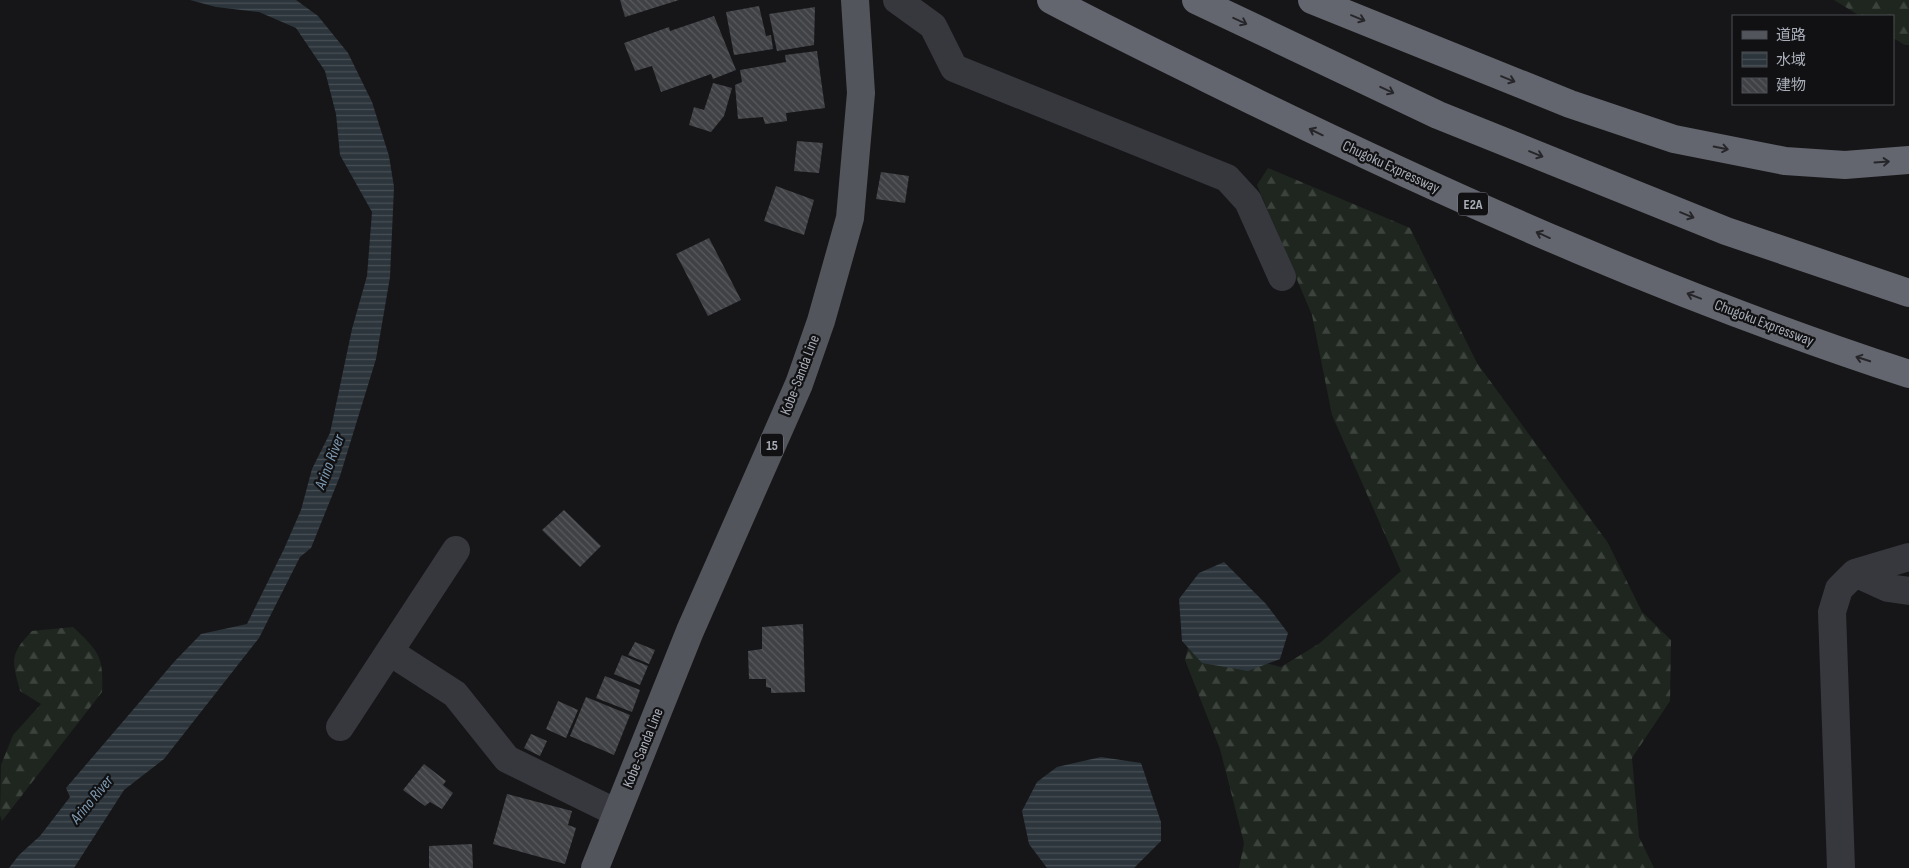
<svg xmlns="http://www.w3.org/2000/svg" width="1909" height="868" viewBox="0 0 1909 868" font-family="'Sofia Sans Condensed','Noto Sans JP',sans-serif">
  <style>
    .forest { fill: url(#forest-firs) }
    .water { fill: url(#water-rules) }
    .building { fill: url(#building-back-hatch) }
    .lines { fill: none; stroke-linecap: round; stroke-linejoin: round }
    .minor { stroke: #37383d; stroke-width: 28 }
    .major { stroke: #53555c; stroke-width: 28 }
    .highway { stroke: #63666e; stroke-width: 28 }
    .oneway { stroke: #26262a }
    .labels { text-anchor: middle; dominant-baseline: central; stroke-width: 4.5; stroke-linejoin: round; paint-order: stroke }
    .shield { fill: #111113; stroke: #7b7e86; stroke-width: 1 }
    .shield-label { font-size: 14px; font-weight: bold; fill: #a8adb8 }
    .street-label { font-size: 15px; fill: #a8adb8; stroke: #111113 }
    .water-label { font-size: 16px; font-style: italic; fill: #7f9bb3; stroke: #111113 }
  </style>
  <defs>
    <pattern id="forest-firs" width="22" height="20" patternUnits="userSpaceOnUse" patternTransform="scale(1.25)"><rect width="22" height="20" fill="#1e261f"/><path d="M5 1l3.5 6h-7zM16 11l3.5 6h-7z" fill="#3c433d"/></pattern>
    <pattern id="water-rules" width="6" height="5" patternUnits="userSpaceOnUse" patternTransform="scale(1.25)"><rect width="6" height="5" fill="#2c353c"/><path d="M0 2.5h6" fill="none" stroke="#485056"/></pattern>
    <pattern id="building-back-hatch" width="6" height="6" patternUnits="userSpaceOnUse" patternTransform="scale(1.25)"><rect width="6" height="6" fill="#404145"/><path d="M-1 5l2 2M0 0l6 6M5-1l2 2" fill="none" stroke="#595a5e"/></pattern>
  </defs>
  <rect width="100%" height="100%" fill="#161618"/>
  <path class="forest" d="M 1834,0 L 1909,0 L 1909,45 L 1905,45 L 1893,38 L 1893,16 L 1860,16 Z
    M 1268,168 L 1410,228 L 1477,363 L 1608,543 L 1642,612 L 1671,640 L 1670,701 L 1632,758 L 1639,837 L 1654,868 L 1239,868 L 1244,843 L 1220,749 L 1185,660 L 1189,644 L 1281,667 L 1320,643 L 1401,571 L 1332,415 L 1312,315 L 1257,185 Z
    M 73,627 C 98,651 104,655 102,692 L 2,821 L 0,815 L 1,765 L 13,735 L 41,704 L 20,691 C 12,660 9,655 32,631 Z"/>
  <path class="water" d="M 190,0 L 296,0 L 318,16 L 348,53 L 372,102 L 389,156 L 394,187 L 390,277 L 376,359 L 340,476 L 311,548 L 300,557 L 259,638 L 164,759 L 124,790 L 74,868 L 9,868 L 19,855 L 40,836 L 70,797 L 66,788 L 174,662 L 201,634 L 247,624 L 284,549 L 301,510 L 312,469 L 330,433 L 352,329 L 367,276 L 372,212 L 340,155 L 336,114 L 325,71 L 296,28 L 259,12 L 216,7 Z
    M 1224,562 L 1266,604 L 1288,633 L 1280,659 L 1248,671 L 1202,663 L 1182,641 L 1179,599 L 1199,573 Z
    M 1101,757 L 1141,763 L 1161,822 L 1161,841 L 1134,868 L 1047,868 L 1029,844 L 1022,811 L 1037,782 L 1057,767 Z"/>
  <path class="building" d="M 620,0 L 679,0 L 625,17 Z
    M 759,6 L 766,36 L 771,35 L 773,49 L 734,55 L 726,12 Z
    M 815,7 L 814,45 L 777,51 L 769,14 Z
    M 714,16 L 736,70 L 713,79 L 711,74 L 661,92 L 652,66 L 635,71 L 624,43 L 669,27 L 670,31 Z
    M 817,51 L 825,108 L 786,113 L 787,121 L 765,124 L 763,117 L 738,119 L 735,85 L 742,82 L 740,70 L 786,62 L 785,55 Z
    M 713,83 L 732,88 L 724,116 L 711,132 L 689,125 L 694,107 L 704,110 Z
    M 797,141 L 823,143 L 819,173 L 794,171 Z
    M 881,172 L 909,176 L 905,203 L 876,199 Z
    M 776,186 L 814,200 L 804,235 L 764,221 Z
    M 709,238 L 741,300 L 708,316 L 676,254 Z
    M 564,510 L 601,546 L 580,567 L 542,530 Z
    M 803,624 L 805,692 L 771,693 L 771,688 L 766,687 L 766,679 L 749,679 L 748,651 L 762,649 L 762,627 Z
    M 635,642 L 655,650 L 649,664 L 628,655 Z
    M 622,655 L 648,666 L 640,685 L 614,674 Z
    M 605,676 L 640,690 L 632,712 L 596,698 Z
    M 586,697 L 630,715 L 614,755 L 570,736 Z
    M 558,701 L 578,710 L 566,738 L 546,729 Z
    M 531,734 L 547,741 L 540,756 L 524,748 Z
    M 424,764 L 446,781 L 443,785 L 453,793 L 442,809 L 430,802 L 425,806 L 403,790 Z
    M 507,794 L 572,811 L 568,825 L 576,828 L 565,864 L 493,844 Z
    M 472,844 L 473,868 L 429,868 L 429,846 Z"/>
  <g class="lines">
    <path class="minor" d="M 897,0 L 933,26 L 954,68 L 1227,178 L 1248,201 L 1282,277
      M 1855,573 L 1888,588 L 1909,591
      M 390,652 L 455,694 L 507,759 L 617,813
      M 340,727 L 456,550
      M 1841,868 L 1832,612 L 1839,589 L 1855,573 L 1909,557"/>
    <path class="major" d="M 595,868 L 690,631 L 799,384 L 821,321 L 850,218 L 861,93 L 855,0"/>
    <path class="highway" d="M 1051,0 C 1119,36 1188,69 1257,103 C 1469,206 1685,301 1909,374
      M 1196,0 L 1438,115 L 1726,231 L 1909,293
      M 1312,0 L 1570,104 L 1674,139 L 1785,161 L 1845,165 L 1909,160"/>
  </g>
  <defs><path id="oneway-shaft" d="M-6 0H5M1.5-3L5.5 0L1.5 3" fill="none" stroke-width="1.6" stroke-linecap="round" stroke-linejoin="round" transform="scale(1.25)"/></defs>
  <g class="oneway">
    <use href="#oneway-shaft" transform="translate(1358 18) rotate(22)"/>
    <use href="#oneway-shaft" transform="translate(1240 21) rotate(25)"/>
    <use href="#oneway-shaft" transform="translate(1508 79) rotate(22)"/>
    <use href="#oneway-shaft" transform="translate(1387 90) rotate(25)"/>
    <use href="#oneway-shaft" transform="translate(1316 132) rotate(-154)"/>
    <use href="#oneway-shaft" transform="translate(1721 148) rotate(11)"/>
    <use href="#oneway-shaft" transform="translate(1536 154) rotate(22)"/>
    <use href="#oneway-shaft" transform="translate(1882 162) rotate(-4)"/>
    <use href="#oneway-shaft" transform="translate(1687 215) rotate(22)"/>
    <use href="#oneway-shaft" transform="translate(1543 235) rotate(-156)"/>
    <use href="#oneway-shaft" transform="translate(1694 296) rotate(-159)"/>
    <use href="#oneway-shaft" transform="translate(1863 359) rotate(-162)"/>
  </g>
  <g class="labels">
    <g class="shield">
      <rect x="1458" y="192.5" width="30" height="23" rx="4"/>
      <rect x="761" y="433.5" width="22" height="23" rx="4"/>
    </g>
    <g class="shield-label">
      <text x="1473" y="204">E2A</text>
      <text x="772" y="445">15</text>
    </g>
    <g class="street-label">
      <text transform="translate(1391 167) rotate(25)">Chugoku Expressway</text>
      <text transform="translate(1764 323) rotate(21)">Chugoku Expressway</text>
      <text transform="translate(800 375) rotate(-69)">Kobe-Sanda Line</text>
      <text transform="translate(643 748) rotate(-68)">Kobe-Sanda Line</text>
    </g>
    <g class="water-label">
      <text transform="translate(330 462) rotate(-69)">Arino River</text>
      <text transform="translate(92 800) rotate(-50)">Arino River</text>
    </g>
  </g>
  <rect x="1732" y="15" width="162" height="90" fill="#111113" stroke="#4d4f55"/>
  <rect x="1742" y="31" width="25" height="8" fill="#53555c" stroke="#4d4f55"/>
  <text x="1776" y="40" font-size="15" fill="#a8adb8">道路</text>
  <rect x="1742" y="52" width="25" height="15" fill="url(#water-rules)" stroke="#4d4f55"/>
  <text x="1776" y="65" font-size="15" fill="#a8adb8">水域</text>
  <rect x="1742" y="78" width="25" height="15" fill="url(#building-back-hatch)" stroke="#4d4f55"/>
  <text x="1776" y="90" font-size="15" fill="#a8adb8">建物</text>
</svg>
